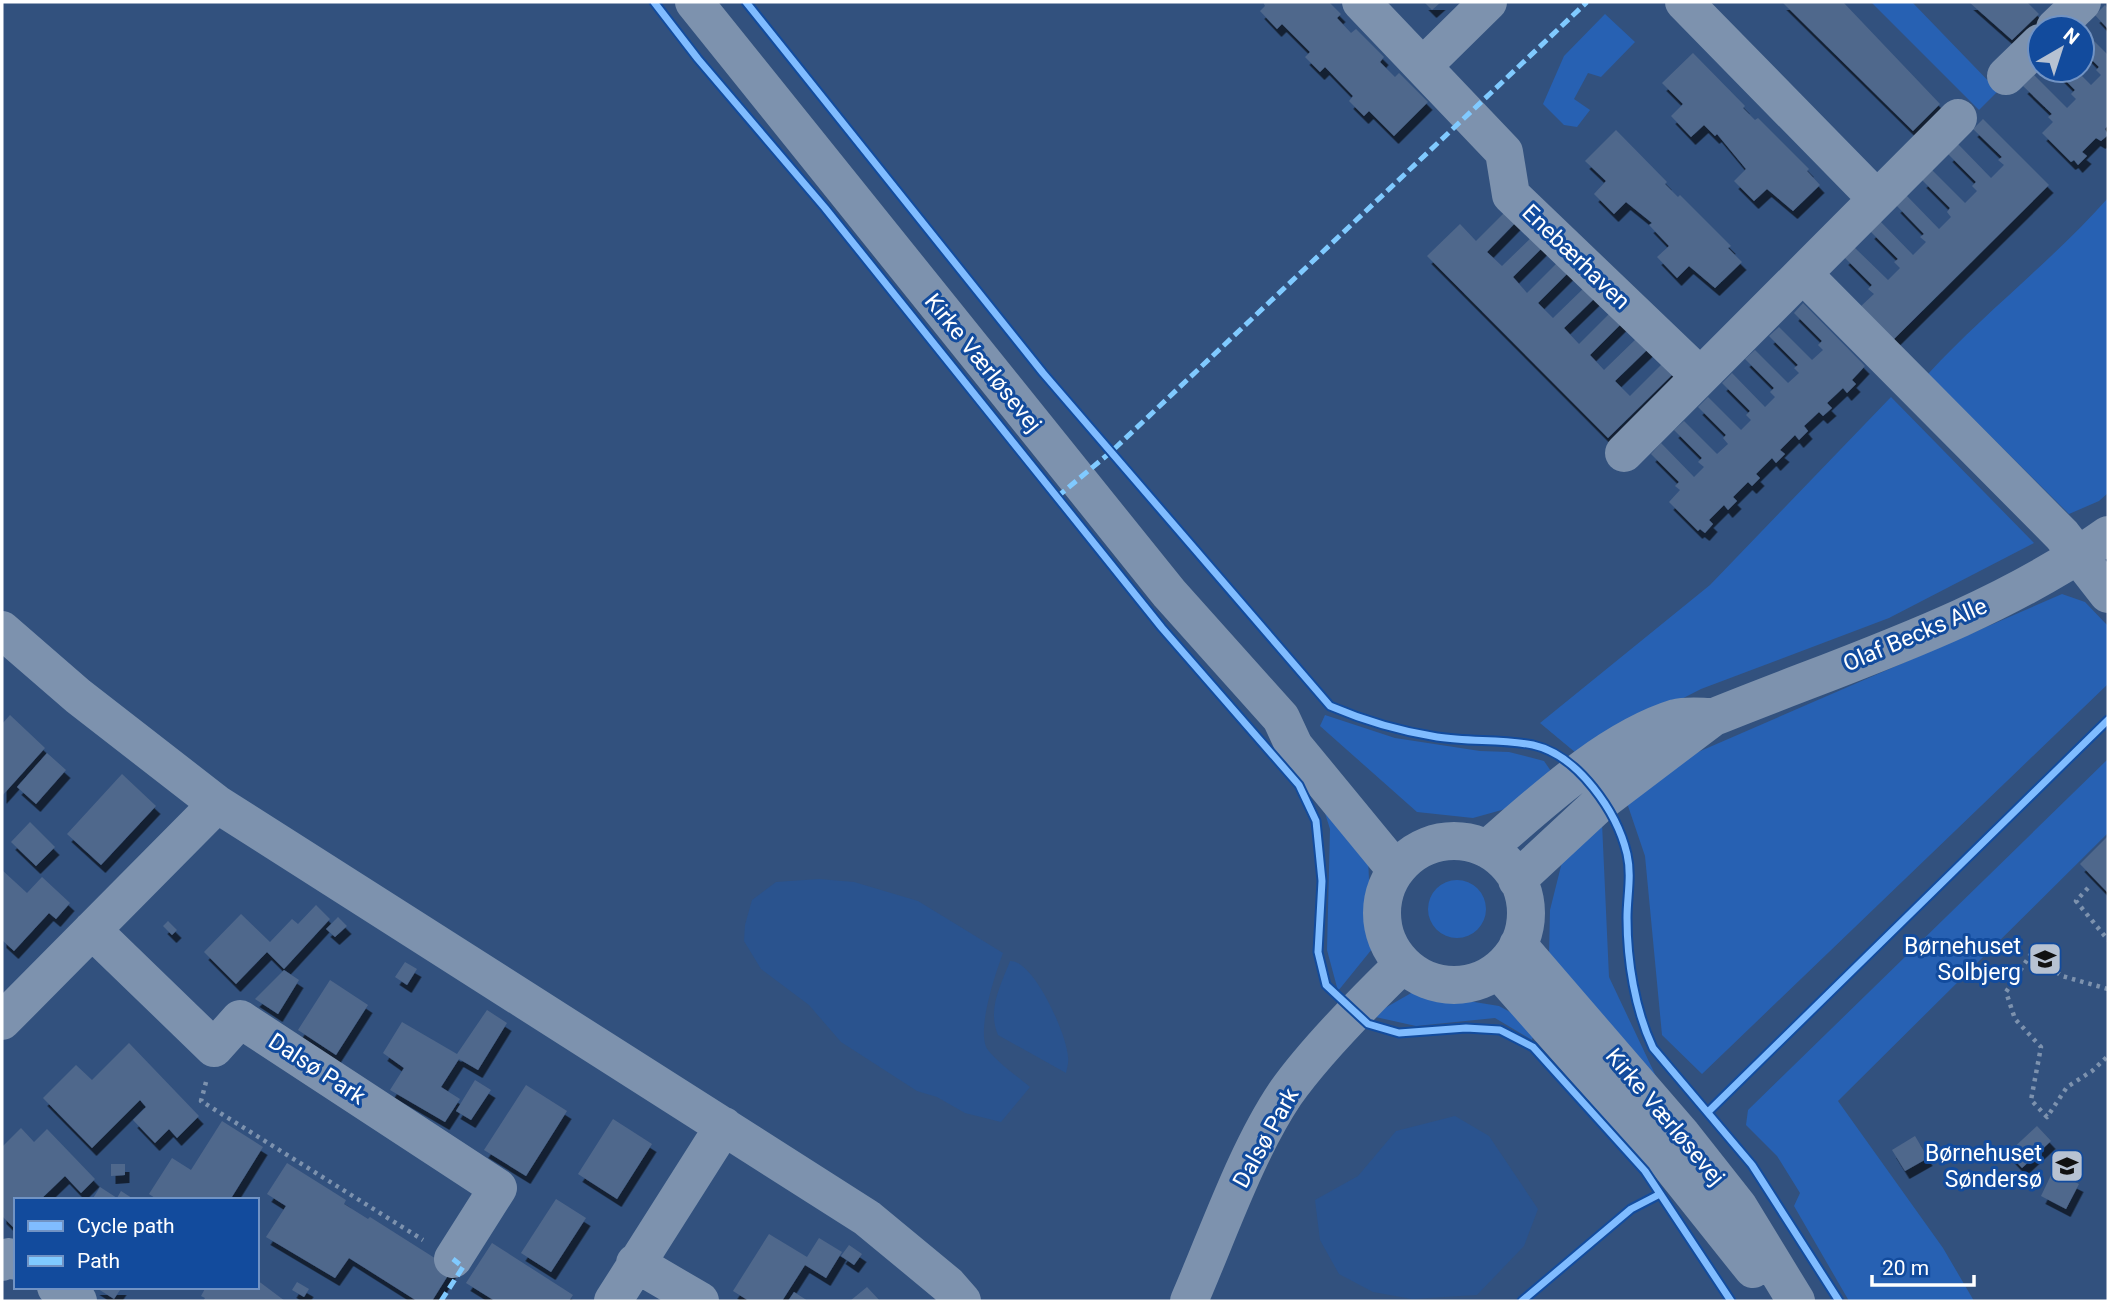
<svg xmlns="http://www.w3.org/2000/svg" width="2110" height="1303" viewBox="0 0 2110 1303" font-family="Roboto,sans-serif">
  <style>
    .green { fill: #2761b3 }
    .water { fill: #2a538e }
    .building { fill: #50688c; filter: url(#shadow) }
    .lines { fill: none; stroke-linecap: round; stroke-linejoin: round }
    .path { stroke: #7d92ae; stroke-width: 4.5; stroke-dasharray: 3.5 5; stroke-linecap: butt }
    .minor { stroke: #7d92ae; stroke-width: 38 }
    .quiet { stroke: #80caff; stroke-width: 5; stroke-dasharray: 10 5; stroke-linecap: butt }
    .cycleway-casing { stroke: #124b9d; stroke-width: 11 }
    .cycleway { stroke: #80bcff; stroke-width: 7 }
    .labels { text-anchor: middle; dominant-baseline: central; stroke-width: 6; stroke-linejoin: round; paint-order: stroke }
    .street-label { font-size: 23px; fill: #fff; stroke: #124b9d }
    .poi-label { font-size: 23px; fill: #fff; stroke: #124b9d; text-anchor: end }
  </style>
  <defs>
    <filter id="shadow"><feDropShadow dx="4.5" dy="8" stdDeviation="0" flood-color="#0009"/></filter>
  </defs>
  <rect width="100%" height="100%" fill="#32517e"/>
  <path class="green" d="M 1871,2 L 1912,2 L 1998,91 L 1979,110 Z
    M 1605,14 L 1635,42 L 1601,77 L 1588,73 L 1574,99 L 1590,110 L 1577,127 L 1564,125 L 1543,104 L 1564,56 Z
    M 2108,198 L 2108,493 L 2099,501 L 2069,514 L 1928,374 C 1985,312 2052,261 2108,198 Z
    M 1891,397 L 2034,543 L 1889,618 L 1701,689 L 1576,753 L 1540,723 L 1710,585 Z
    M 2062,594 L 2085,602 L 2108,626 L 2108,684 L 1702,1074 L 1662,1035 L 1645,856 L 1627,803 L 1682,759 Z
    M 1325,715 L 1395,738 L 1480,751 L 1509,752 L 1544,761 L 1553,774 L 1516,806 L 1473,818 L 1417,812 L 1320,726 Z
    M 2108,759 L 2108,833 L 1838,1101 L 1943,1248 L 1974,1301 L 1849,1301 L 1794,1206 L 1800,1193 L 1777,1156 L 1746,1125 L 1748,1110 Z
    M 1319,794 L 1368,857 L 1372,949 L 1338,991 L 1327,950 L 1330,829 Z
    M 1602,823 L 1609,977 L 1670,1106 L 1549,955 L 1550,910 L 1564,854 Z
    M1428 909a29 29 0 1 1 58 0a29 29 0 1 1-58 0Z
    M 1413,992 L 1499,1006 L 1536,1026 L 1532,1040 L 1495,1018 L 1416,1026 L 1371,1016 Z"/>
  <path class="water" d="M 819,879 L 854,882 L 918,901 L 1003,953 C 996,972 975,1033 988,1050 C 999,1064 1017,1076 1030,1087 L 1001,1122 L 965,1113 L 937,1097 L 917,1091 L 841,1042 L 809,1005 L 761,969 L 744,941 L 745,925 L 752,900 L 776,882 Z
    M 1010,961 C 1034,960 1067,1035 1068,1057 C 1069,1062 1067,1068 1066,1073 L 998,1035 C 987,1009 1001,985 1010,961 Z
    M 1455,1116 L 1489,1136 L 1538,1209 L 1524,1246 L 1477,1295 L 1412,1299 L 1373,1292 L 1339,1274 L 1320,1240 L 1315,1200 L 1358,1176 L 1396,1131 Z"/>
  <path class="building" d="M 1263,2 L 1329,2 L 1341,14 L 1337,18 L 1351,33 L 1356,29 L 1384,57 L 1380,62 L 1395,77 L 1399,73 L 1428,102 L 1394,136 L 1369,111 L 1364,116 L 1349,101 L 1353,96 L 1325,67 L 1320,72 L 1305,57 L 1310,52 L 1282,24 L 1277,29 L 1260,11 L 1265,6 Z
    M 1424,2 L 1441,2 L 1432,10 Z
    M 1782,2 L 1843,2 L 1940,104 L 1913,131 Z
    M 1969,2 L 2027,2 L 2039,14 L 2012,40 Z
    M 2105,5 L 2108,8 L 2108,29 L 2095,15 Z
    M 2082,29 L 2108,55 L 2108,125 L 2105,129 L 2108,135 L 2101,141 L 2096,138 L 2082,152 L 2087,156 L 2078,165 L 2074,160 L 2071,162 L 2042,133 L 2053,122 L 2048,117 L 2052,114 L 2023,86 L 2034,75 L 2067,108 L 2076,99 L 2071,94 L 2075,90 L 2055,70 L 2076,70 L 2091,85 L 2101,75 L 2096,70 L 2099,67 L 2082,50 Z
    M 1693,53 L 1745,106 L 1743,108 L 1755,120 L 1758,118 L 1809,169 L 1807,171 L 1820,185 L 1793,211 L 1767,189 L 1754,201 L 1734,181 L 1746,169 L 1717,134 L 1715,136 L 1704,125 L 1691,137 L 1671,116 L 1683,104 L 1662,83 Z
    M 1983,119 L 2049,185 L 1893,340 L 1860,307 L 1874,294 L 1868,289 L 1872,285 L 1844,257 L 1854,247 L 1888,280 L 1900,268 L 1894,262 L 1898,259 L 1870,231 L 1880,221 L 1913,255 L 1926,242 L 1920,237 L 1924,234 L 1896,205 L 1906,195 L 1939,229 L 1951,217 L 1947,212 L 1950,208 L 1922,180 L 1932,170 L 1965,203 L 1977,191 L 1972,186 L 1976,182 L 1948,154 L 1958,144 L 1991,178 L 2004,165 L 1998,160 L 2002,157 L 1973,129 Z
    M 1616,130 L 1667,182 L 1665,184 L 1678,197 L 1680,195 L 1731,246 L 1728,248 L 1742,262 L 1715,288 L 1689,266 L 1677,278 L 1657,257 L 1669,246 L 1649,225 L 1652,223 L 1626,202 L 1614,214 L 1594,194 L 1606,181 L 1585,161 Z
    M 1510,207 L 1520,218 L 1487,252 L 1502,266 L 1536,233 L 1546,244 L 1513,277 L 1527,293 L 1561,259 L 1572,269 L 1538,303 L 1553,318 L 1587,285 L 1597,296 L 1564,328 L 1579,344 L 1612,311 L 1623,322 L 1590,355 L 1604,370 L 1638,337 L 1649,348 L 1615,381 L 1630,396 L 1663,363 L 1674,373 L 1608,438 L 1427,256 L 1460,224 L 1476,241 Z
    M 1803,303 L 1865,366 L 1852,380 L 1856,384 L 1847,393 L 1843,388 L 1827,403 L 1832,408 L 1823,416 L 1819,412 L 1804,426 L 1808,431 L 1799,440 L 1795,435 L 1780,450 L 1785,454 L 1776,463 L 1772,458 L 1756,474 L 1760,478 L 1752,486 L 1748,482 L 1733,497 L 1737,501 L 1728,510 L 1724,505 L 1709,520 L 1713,524 L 1705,533 L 1700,529 L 1698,531 L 1669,502 L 1680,490 L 1675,486 L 1679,482 L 1651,454 L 1661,443 L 1694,477 L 1704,467 L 1698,462 L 1702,458 L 1674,430 L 1684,421 L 1717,454 L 1728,444 L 1723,438 L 1726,435 L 1698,407 L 1708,397 L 1741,430 L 1751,420 L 1746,415 L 1750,411 L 1722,383 L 1732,373 L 1765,407 L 1775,397 L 1770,392 L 1774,388 L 1745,359 L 1755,350 L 1788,383 L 1799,373 L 1794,368 L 1798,365 L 1769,336 L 1779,327 L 1812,360 L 1823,350 L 1818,345 L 1822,341 L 1794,313 Z
    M 10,715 L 45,748 L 2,796 L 2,724 Z
    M 47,753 L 66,770 L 36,804 L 17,787 Z
    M 122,774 L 156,806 L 101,865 L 67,834 Z
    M 30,822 L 55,847 L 36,866 L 11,842 Z
    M 2108,836 L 2108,893 L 2080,864 Z
    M 2,870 L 27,893 L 42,877 L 70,903 L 56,919 L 49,913 L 14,951 L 2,940 Z
    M 316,905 L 330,919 L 284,969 L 267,952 L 236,984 L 204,952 L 241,914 L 270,942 L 292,919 L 298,924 Z
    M 338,917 L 347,926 L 335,937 L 326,929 Z
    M 168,921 L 177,930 L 172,935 L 163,926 Z
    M 405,962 L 417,969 L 407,985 L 395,977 Z
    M 284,970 L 299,980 L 278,1014 L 255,999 Z
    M 330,980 L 368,1005 L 336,1055 L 298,1030 Z
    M 487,1010 L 507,1023 L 478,1070 L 459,1059 L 441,1087 L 460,1099 L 445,1122 L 390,1090 L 404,1068 L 383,1053 L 402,1022 L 457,1054 Z
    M 129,1043 L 199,1116 L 177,1138 L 169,1129 L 155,1143 L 133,1120 L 146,1107 L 140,1100 L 92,1148 L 43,1098 L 76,1065 L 92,1080 Z
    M 475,1080 L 491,1090 L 471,1120 L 456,1111 Z
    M 526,1085 L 567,1111 L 526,1176 L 484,1150 Z
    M 613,1119 L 652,1144 L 617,1199 L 578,1174 Z
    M 222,1121 L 263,1147 L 230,1200 L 158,1200 L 149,1194 L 172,1158 L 191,1170 Z
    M 2037,1126 L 2051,1141 L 2022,1168 L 2008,1153 Z
    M 21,1128 L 34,1142 L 47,1129 L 95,1179 L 81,1193 L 65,1176 L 40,1200 L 16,1200 L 16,1224 L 13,1227 L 2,1216 L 2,1147 Z
    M 1915,1136 L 1928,1158 L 1905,1171 L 1892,1150 Z
    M 287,1163 L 346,1200 L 344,1204 L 368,1219 L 370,1217 L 452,1269 L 432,1301 L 417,1301 L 349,1258 L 335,1278 L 266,1237 L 286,1206 L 267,1194 Z
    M 111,1164 L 125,1164 L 125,1175 L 111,1176 Z
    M 2053,1171 L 2079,1184 L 2066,1209 L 2041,1196 Z
    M 100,1187 L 117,1198 L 121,1191 L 135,1200 L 92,1200 Z
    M 556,1199 L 586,1218 L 551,1272 L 521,1253 Z
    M 769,1234 L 807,1257 L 819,1238 L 842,1252 L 826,1278 L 805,1265 L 782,1301 L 749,1301 L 733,1291 Z
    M 492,1243 L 573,1295 L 569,1301 L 495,1301 L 466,1283 Z
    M 849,1245 L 862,1254 L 854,1265 L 841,1256 Z
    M 257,1280 L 285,1301 L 203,1301 L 205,1298 L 201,1296 L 206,1287 L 257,1287 Z
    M 297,1282 L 309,1289 L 304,1297 L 292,1290 Z
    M 95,1287 L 122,1287 L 114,1299 Z
    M 867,1287 L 880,1301 L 850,1301 Z
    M 794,1292 L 808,1301 L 788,1301 Z"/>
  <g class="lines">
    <path class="path" d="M 2088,888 L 2076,901 L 2108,940
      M 2108,989 L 2062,976 L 2031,954 L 2006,992 L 2015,1019 L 2041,1047 L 2031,1100 L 2047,1117 L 2067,1087 L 2092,1071 L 2108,1056
      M 206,1082 L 201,1101 L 423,1240"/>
    <path class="minor" d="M 694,2 L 1169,593 L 1281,718 L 1294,746 L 1396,870
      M 1361,2 L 1504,152 L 1511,195 L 1700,376
      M 1684,2 L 1877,199
      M 2055,28 L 2082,2
      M 1423,66 L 1488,2
      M 2006,76 L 2040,43
      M 1803,274 L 2062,535 L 2108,594
      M 1624,453 L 1958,118
      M 2,630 L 78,696 L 217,804 L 867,1218 L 948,1285 L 962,1301
      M1382 913a72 72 0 1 1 144 0a72 72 0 1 1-144 0Z
      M 1487,849 C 1540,803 1608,739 1676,718 C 1687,715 1702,717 1714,717 C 1847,663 1990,619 2108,535
      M 1517,880 L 1601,802 L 1712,718
      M 92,930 L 214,1048 L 240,1019 L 498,1188 L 453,1259
      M 1518,945 L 1682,1135 L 1738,1206 L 1796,1301
      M 1498,970 L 1662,1155 L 1753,1269
      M 2,1021 L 217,804
      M 2,1262 L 9,1257 L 16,1261
      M 635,1263 L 700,1301
      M 56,1287 L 78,1301
      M 613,1301 L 724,1126
      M 1189,1301 C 1217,1237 1246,1152 1285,1094 C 1315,1051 1365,1001 1403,964"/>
    <path class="quiet" d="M 1057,497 L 1112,451 L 1587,2
      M 441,1301 L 463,1267 L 453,1259"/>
    <defs>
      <path id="cycleway" d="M 654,2 L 698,59 L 825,208 L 1162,628 L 1299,785 L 1316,821 L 1322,881 L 1318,952 L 1326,985 L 1368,1024 L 1399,1033 L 1466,1028 L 1500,1030 L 1533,1047 L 1645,1171 L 1731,1301
        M 746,2 L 1043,373 L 1330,706 C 1365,721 1399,731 1437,737 C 1469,742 1502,739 1533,745 C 1578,755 1617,812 1627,854 C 1632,876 1627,896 1627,918 C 1627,961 1635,1010 1653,1048 L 1752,1165 L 1839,1301
        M 1709,1111 L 2108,720
        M 1522,1301 L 1631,1209 L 1658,1195"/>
    </defs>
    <use href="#cycleway" class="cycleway-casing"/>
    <use href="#cycleway" class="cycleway"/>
  </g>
  <defs>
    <symbol id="school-square" viewBox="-11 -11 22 22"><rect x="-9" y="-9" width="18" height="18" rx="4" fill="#b7c2d2" stroke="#124b9d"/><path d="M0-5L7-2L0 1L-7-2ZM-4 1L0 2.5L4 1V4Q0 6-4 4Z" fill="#111"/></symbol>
  </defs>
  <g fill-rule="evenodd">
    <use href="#school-square" x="2026" y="940" width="38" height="38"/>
    <use href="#school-square" x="2048" y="1147" width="38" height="38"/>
  </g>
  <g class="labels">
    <g class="street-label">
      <text transform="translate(1576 257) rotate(44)">Enebærhaven</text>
      <text transform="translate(983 363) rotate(51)">Kirke Værløsevej</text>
      <text transform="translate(1915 635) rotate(-23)">Olaf Becks Alle</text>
      <text transform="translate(317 1069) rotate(33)">Dalsø Park</text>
      <text transform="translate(1665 1117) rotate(50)">Kirke Værløsevej</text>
      <text transform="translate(1266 1138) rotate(-61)">Dalsø Park</text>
    </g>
    <g class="poi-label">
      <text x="2021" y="946">Børnehuset<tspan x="2021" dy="26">Solbjerg</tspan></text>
      <text x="2042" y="1153">Børnehuset<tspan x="2042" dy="26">Søndersø</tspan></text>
    </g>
  </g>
  <rect width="2110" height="1303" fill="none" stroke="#ffffff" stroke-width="7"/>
  <rect x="14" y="1198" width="245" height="91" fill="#124b9d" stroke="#7193c4" stroke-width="2"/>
  <rect x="28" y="1221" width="35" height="10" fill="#80bcff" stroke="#7193c4" stroke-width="2"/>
  <text x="77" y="1233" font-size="21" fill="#ffffff">Cycle path</text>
  <rect x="28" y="1256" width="35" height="10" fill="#80caff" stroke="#7193c4" stroke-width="2"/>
  <text x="77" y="1268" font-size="21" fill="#ffffff">Path</text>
  <g transform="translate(2061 49) rotate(39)"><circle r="33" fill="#124b9d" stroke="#7193c4" stroke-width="2"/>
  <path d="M0-5L12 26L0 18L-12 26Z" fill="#b7c2d2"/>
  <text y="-10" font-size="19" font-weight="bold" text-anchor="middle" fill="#ffffff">N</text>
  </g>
  <path d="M1872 1275v10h102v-10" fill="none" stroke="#ffffff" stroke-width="3.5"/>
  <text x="1882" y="1275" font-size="21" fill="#ffffff" stroke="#124b9d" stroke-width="5" paint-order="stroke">20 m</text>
</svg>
